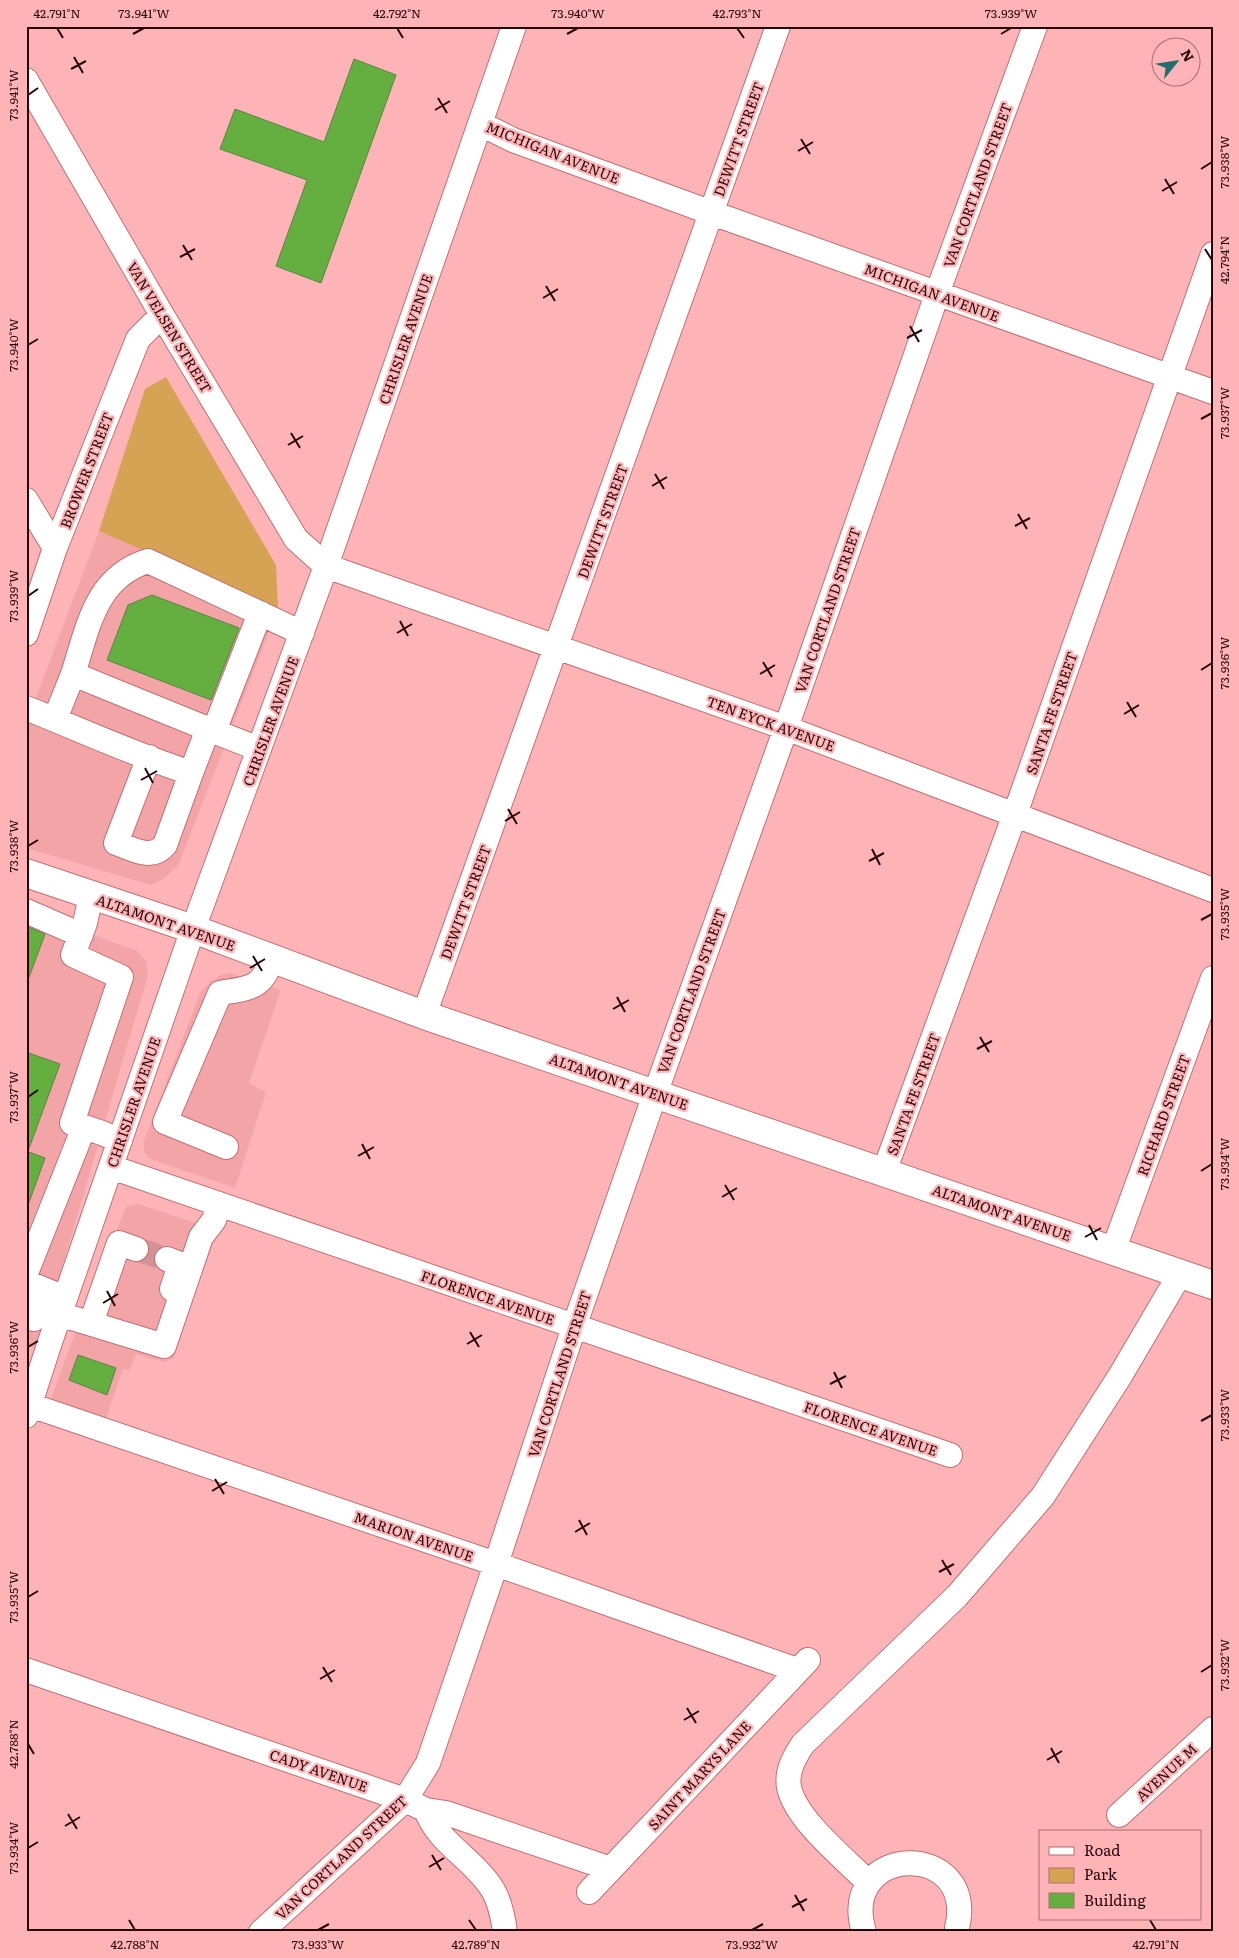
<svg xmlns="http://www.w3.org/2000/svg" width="1239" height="1958" viewBox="0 0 1239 1958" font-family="Literata,serif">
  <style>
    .built { fill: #f2a4a7 }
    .green { fill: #d5a353 }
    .building { fill: #64af40; stroke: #578544 }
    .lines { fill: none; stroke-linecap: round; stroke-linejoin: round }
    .minor-tunnel { stroke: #d39194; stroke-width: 24; stroke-dasharray: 24 12; stroke-linecap: butt }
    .minor-casing { stroke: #c36f73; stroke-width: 26 }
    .major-casing { stroke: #c36f73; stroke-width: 30 }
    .minor { stroke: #fff; stroke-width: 24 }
    .major { stroke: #fff; stroke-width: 28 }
    .ticks { fill: none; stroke: #26060a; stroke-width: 2 }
    .labels { text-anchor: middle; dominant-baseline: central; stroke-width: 4.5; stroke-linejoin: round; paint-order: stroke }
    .street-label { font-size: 14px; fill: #26060a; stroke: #feb4b6 }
    .neatline { fill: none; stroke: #26060a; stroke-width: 2 }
    .ticks-label { font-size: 12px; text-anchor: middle; fill: #26060a }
  </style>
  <rect width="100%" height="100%" fill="#feb4b6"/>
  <path class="built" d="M 99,531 L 278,609 L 178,866 L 163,879 L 151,885 L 26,848 L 26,724 Z
    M 26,910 L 137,951 L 146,961 L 148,975 L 38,1349 L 26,1345 Z
    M 230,973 L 281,990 L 249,1083 L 266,1092 L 235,1188 L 150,1159 L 144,1152 L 144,1141 L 200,993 L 210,982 L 221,975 Z
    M 138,1204 L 217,1230 L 173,1359 L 164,1362 L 136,1354 L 129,1371 L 123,1368 L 105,1422 L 50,1402 L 69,1349 L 126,1207 Z"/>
  <path class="green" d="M 166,377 L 276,565 L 278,609 L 99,531 L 145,389 Z"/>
  <path class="building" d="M 354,59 L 396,75 L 321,283 L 276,266 L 307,180 L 220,149 L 235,109 L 324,142 Z
    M 152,595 L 239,628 L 211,700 L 107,660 L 128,605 Z
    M 26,926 L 45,934 L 28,980 L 26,980 Z
    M 26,1052 L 60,1064 L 28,1151 L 26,1151 Z
    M 26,1151 L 45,1158 L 28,1205 L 26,1205 Z
    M 78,1355 L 116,1368 L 107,1395 L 69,1380 Z"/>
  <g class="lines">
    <path class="minor-tunnel" d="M 136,1249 L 167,1259"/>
    <defs>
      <path id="minor" d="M 26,80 L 162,315 L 296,539 L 326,566 L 786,728 L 1213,890
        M 481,124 L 513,140 L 712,213 L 1213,392
        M 26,500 L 55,548
        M 26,634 L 55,548 L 138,339 L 162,315
        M 73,674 C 88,628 95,577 148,561 L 302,633
        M 26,708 C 81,730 135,755 191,773 L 208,729 L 73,674 L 55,719
        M 208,729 L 259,749
        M 214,731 L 260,613
        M 149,757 L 116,843 C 133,849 151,861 165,845 L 191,773
        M 91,896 L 85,923 L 73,955 L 121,977 L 72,1123 L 102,1133 L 120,1141
        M 26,911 L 81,935
        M 424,1015 L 778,26
        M 226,1147 L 165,1122 L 220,993 C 249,988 262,989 272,959
        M 111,1167 L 950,1455
        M 884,1172 L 1015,814 L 1213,254
        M 1113,1251 L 1213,978
        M 167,1259 L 180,1264 L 172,1289
        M 26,1273 L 84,1127
        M 26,1282 L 65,1298
        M 59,1314 L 164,1346 L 201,1237 L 214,1220 L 219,1204
        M 26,1316 L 34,1319 L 43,1289
        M 91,1323 L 119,1243 L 136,1249
        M 30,1405 L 496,1564 L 797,1670
        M 26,1416 L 49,1345 L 193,929 L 326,566 L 514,26
        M 26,1670 L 405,1800 L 426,1810 L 446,1813 L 611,1869
        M 426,1810 C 438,1843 472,1858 491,1887 C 500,1900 503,1917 505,1932
        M 1119,1815 L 1213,1729
        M 869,1883 C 845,1859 795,1819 789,1787 C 786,1771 795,1756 803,1744 L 957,1596 L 1043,1496 L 1120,1376 L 1180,1274
        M 589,1892 L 808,1660
        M 261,1932 L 405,1800 L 428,1763 L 496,1564 L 574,1327 L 655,1094 L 786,728 L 942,280 L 1035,26
        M 864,1932 C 837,1843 978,1839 957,1928"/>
      <path id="major" d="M 26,873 L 193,929 L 424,1015 L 1213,1285"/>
    </defs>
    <use href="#minor" class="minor-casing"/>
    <use href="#major" class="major-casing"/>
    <use href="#minor" class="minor"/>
    <use href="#major" class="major"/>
  </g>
  <path class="ticks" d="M 57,28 L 63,38M 397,28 L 403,38M 737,28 L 744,38M 133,34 L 144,28M 567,34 L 578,28M 1001,34 L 1011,28M 74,57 L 83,73M 71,69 L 86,61M 28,95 L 38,88M 438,98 L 447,113M 435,110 L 450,101M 801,139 L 810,154M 798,151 L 813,142M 1201,169 L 1212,162M 1165,179 L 1174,194M 1162,191 L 1177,182M 183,245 L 192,260M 1205,249 L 1212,260M 180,257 L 195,249M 546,286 L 555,301M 543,298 L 558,289M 910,326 L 919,342M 907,338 L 922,330M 28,345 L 38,339M 1201,419 L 1212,413M 291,433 L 300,448M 288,445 L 303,436M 655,474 L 664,489M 652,486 L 667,477M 1018,514 L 1027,529M 1015,526 L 1030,518M 28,596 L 38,589M 400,621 L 408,636M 397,633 L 412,624M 763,662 L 772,677M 1201,670 L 1212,663M 760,674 L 775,665M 1127,702 L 1136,717M 1124,714 L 1139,705M 145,768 L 153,783M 141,780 L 157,771M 508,809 L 517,824M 505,821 L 520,812M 28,846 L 38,840M 872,849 L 880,865M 869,861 L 884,853M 1201,920 L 1212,914M 253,956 L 262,971M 250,968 L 265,959M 617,997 L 625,1012M 613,1009 L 629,1000M 980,1037 L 989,1052M 977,1049 L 992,1041M 28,1097 L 38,1090M 362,1144 L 370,1159M 358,1156 L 374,1147M 1201,1171 L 1212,1164M 725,1185 L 734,1200M 722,1197 L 737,1188M 1089,1225 L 1097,1240M 1085,1237 L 1101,1228M 107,1291 L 115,1306M 103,1303 L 118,1294M 470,1332 L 479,1347M 467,1344 L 482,1335M 28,1347 L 38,1341M 834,1372 L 842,1388M 830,1384 L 846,1376M 1201,1421 L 1212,1415M 215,1479 L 224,1494M 212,1491 L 227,1482M 579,1520 L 587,1535M 575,1532 L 590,1523M 942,1560 L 951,1575M 939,1572 L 954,1564M 28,1597 L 38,1591M 323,1667 L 332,1682M 1201,1672 L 1212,1665M 320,1679 L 335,1670M 687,1708 L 696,1723M 684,1720 L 699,1711M 28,1744 L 34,1754M 1051,1748 L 1059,1763M 1047,1760 L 1062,1751M 68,1814 L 77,1829M 65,1826 L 80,1817M 28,1848 L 38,1842M 432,1855 L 441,1870M 429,1867 L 444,1858M 795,1895 L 804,1911M 792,1907 L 807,1899M 129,1920 L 135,1930M 469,1920 L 476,1930M 1150,1920 L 1156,1930M 318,1930 L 329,1924M 752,1930 L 763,1924"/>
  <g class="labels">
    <g class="street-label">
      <text transform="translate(738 139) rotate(-70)">DEWITT STREET</text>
      <text transform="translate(553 152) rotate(22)">MICHIGAN AVENUE</text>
      <text transform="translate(977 185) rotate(-70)">VAN CORTLAND STREET</text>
      <text transform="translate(932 292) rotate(20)">MICHIGAN AVENUE</text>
      <text transform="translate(170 327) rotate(59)">VAN VELSEN STREET</text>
      <text transform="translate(405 339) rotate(-71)">CHRISLER AVENUE</text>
      <text transform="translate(86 470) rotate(-69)">BROWER STREET</text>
      <text transform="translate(602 521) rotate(-70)">DEWITT STREET</text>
      <text transform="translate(827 610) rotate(-71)">VAN CORTLAND STREET</text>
      <text transform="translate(1051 713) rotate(-71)">SANTA FE STREET</text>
      <text transform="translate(270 721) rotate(-70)">CHRISLER AVENUE</text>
      <text transform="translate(771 723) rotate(20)">TEN EYCK AVENUE</text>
      <text transform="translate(465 902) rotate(-70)">DEWITT STREET</text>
      <text transform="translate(166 922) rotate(19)">ALTAMONT AVENUE</text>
      <text transform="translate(691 991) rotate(-70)">VAN CORTLAND STREET</text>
      <text transform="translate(619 1081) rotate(19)">ALTAMONT AVENUE</text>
      <text transform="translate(913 1094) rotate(-70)">SANTA FE STREET</text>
      <text transform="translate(133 1102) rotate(-71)">CHRISLER AVENUE</text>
      <text transform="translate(1163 1115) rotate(-70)">RICHARD STREET</text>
      <text transform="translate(1002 1212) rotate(19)">ALTAMONT AVENUE</text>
      <text transform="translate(488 1297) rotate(19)">FLORENCE AVENUE</text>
      <text transform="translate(559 1374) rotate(-72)">VAN CORTLAND STREET</text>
      <text transform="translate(871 1428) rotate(19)">FLORENCE AVENUE</text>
      <text transform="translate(414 1536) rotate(19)">MARION AVENUE</text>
      <text transform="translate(319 1770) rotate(19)">CADY AVENUE</text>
      <text transform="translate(1166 1772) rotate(-43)">AVENUE M</text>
      <text transform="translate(699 1775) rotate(-47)">SAINT MARYS LANE</text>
      <text transform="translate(341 1857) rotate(-43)">VAN CORTLAND STREET</text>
    </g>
  </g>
  <rect width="1239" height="1958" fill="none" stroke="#feb4b6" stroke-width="55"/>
  <rect x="1039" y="1830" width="162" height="90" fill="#feb4b6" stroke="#a86e71"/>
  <rect x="1049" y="1847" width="25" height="8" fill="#ffffff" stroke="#a86e71"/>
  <text x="1084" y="1856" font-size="15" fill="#26060a">Road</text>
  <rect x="1049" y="1868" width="25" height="15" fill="#d5a353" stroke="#a86e71"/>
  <text x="1084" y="1880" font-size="15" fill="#26060a">Park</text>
  <rect x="1049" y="1893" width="25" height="15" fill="#64af40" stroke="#a86e71"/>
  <text x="1084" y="1906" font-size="15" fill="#26060a">Building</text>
  <g transform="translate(1176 62) rotate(60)"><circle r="24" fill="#feb4b6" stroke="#a86e71"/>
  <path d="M0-4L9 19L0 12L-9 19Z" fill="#226e6f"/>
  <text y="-8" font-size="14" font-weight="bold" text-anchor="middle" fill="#26060a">N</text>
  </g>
  <rect x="28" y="28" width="1184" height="1902" class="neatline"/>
  <g class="ticks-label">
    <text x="57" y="18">42.791°N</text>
    <text x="144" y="18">73.941°W</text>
    <text x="397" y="18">42.792°N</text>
    <text x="578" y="18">73.940°W</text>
    <text x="737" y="18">42.793°N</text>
    <text x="1011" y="18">73.939°W</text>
    <text transform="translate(14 95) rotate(-90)" y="4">73.941°W</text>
    <text transform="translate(1225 162) rotate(-90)" y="4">73.938°W</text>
    <text transform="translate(1225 260) rotate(-90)" y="4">42.794°N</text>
    <text transform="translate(14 345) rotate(-90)" y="4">73.940°W</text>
    <text transform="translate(1225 413) rotate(-90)" y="4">73.937°W</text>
    <text transform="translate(14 596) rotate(-90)" y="4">73.939°W</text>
    <text transform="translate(1225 663) rotate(-90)" y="4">73.936°W</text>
    <text transform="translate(14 846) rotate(-90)" y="4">73.938°W</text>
    <text transform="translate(1225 914) rotate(-90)" y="4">73.935°W</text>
    <text transform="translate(14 1097) rotate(-90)" y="4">73.937°W</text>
    <text transform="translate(1225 1164) rotate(-90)" y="4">73.934°W</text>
    <text transform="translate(14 1347) rotate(-90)" y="4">73.936°W</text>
    <text transform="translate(1225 1415) rotate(-90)" y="4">73.933°W</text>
    <text transform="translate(14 1597) rotate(-90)" y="4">73.935°W</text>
    <text transform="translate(1225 1665) rotate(-90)" y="4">73.932°W</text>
    <text transform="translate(14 1744) rotate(-90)" y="4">42.788°N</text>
    <text transform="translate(14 1848) rotate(-90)" y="4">73.934°W</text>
    <text x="135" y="1949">42.788°N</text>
    <text x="318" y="1949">73.933°W</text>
    <text x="476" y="1949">42.789°N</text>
    <text x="752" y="1949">73.932°W</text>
    <text x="1156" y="1949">42.791°N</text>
  </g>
</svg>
